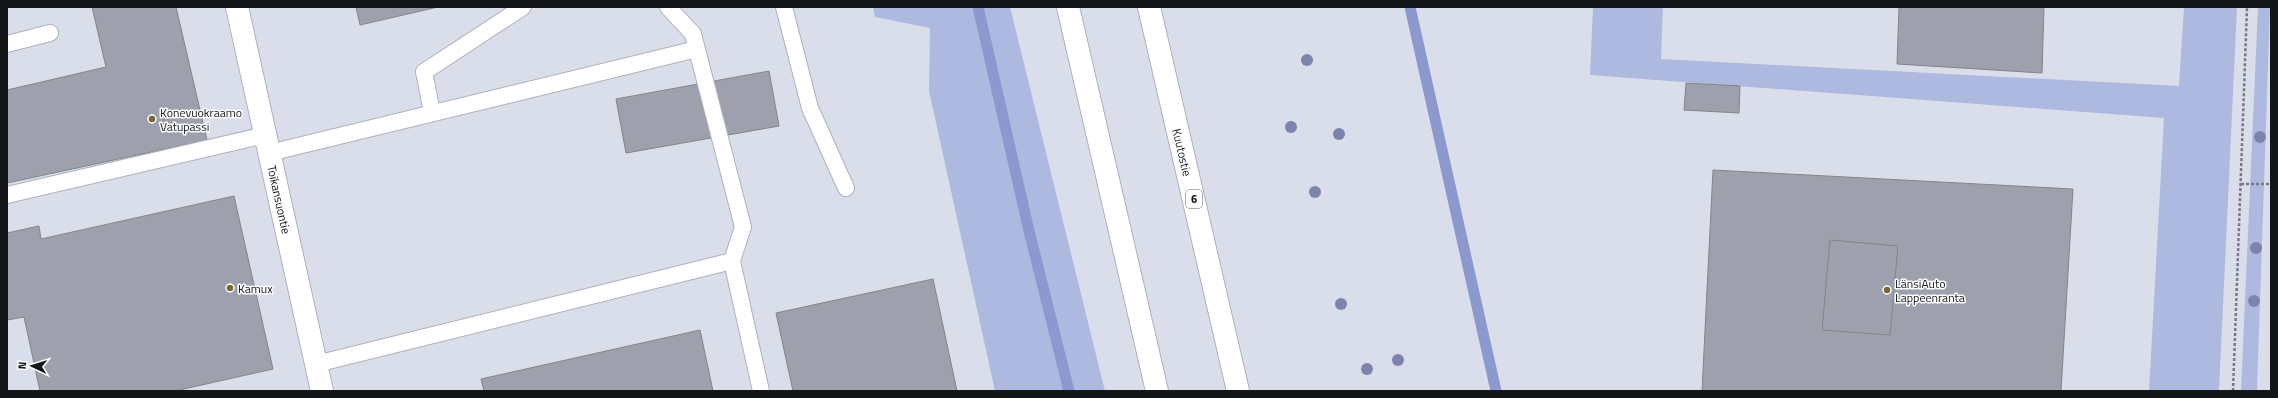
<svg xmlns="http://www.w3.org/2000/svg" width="2278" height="398" viewBox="0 0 2278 398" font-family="'Titillium Web',sans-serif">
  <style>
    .green { fill: #aeb9e0 }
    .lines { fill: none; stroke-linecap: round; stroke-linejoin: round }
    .stream { stroke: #8b99cf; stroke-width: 11 }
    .building { fill: #9ea1ad; stroke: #80848f }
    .lane-casing { stroke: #adb1bd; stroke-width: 18 }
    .street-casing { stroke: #adb1bd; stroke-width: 24 }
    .highway-casing { stroke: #adb1bd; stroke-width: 24 }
    .path { stroke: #767982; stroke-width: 2.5; stroke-dasharray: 3 2; stroke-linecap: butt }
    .lane { stroke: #fff; stroke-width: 16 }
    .street { stroke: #fff; stroke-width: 22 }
    .highway { stroke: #fff; stroke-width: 22 }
    .tree { fill: #7c83ad }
    .poi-dot { fill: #776836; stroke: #fff; stroke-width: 1.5 }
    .labels { text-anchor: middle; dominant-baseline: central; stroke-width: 3; stroke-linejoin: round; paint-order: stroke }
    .shield { fill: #fff; stroke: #5a5c5f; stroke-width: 1 }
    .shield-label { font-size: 11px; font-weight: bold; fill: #14161a }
    .poi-label { font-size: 12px; fill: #14161a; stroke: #fff; text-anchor: start }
    .street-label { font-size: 12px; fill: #14161a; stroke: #fff }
  </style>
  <rect width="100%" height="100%" fill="#dadeeb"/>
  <path class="green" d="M 873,7 L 1010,7 L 1105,391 L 995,391 L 929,91 L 930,28 L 875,17 Z
    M 1593,7 L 1663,7 L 1661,59 L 2179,86 L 2184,7 L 2237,7 L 2219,391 L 2149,391 L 2164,118 L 1590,75 Z
    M 2258,7 L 2270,7 L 2257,391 L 2241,391 Z"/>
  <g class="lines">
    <path class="stream" d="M 978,7 L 1029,231 L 1069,391
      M 1410,7 L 1496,391"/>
  </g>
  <path class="building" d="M 92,7 L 176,7 L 207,140 L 7,183 L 7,90 L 106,67 Z
    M 356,7 L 438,7 L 360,25 Z
    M 1899,7 L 2044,7 L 2042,73 L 1897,64 Z
    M 769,71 L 779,126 L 626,153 L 616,99 Z
    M 1686,83 L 1740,86 L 1739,113 L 1684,110 Z
    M 1713,170 L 2073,189 L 2061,391 L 1702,391 Z
    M 234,196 L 273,369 L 175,391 L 40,391 L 24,317 L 7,320 L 7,233 L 39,226 L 41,239 Z
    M 1830,240 L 1898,246 L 1890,335 L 1822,330 Z
    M 933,279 L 957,391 L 793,391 L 776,313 Z
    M 700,330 L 713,391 L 484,391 L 481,379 Z"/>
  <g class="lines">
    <defs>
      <path id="lane" d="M 784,7 L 810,108 L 846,188
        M 7,44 L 50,33
        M 432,112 L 424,72 L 523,7
        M 269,153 L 697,49
        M 7,195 L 265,135
        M 732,261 L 761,391
        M 316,364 L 732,261 L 743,227 L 693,34 L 668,7"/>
      <g id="street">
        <path id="s1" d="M 237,7 L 322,391"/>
      </g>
      <g id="highway">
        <path d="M 1068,7 L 1157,391"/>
        <path id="s2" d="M 1149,7 L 1238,391"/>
      </g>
    </defs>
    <use href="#lane" class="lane-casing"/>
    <use href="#street" class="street-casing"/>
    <use href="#highway" class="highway-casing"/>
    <path class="path" d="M 2241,184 L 2271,184
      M 2233,391 L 2247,7"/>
    <use href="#lane" class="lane"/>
    <use href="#street" class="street"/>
    <use href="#highway" class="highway"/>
  </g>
  <g class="tree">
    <circle cx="1307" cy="60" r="6"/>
    <circle cx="1291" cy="127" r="6"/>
    <circle cx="1339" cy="134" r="6"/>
    <circle cx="2260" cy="137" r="6"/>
    <circle cx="1315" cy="192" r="6"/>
    <circle cx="2256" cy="248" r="6"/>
    <circle cx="2254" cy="301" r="6"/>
    <circle cx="1341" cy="304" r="6"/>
    <circle cx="1398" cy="360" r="6"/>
    <circle cx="1367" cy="369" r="6"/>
  </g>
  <g class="poi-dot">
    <circle cx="152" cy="119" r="4"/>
    <circle cx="230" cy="288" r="4"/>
    <circle cx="1887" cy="290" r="4"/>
  </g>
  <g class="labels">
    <rect class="shield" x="1186" y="190" width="16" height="18" rx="3"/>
    <g class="shield-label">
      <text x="1194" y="199">6</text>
    </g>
    <g class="poi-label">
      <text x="160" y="112">Konevuokraamo<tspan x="160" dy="14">Vatupassi</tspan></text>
      <text x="1895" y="283">LänsiAuto<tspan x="1895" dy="14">Lappeenranta</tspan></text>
      <text x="238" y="288">Kamux</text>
    </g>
    <g class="street-label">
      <text stroke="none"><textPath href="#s2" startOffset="149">Kuutostie</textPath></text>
      <text stroke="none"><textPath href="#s1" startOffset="197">Toikansuontie</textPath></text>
    </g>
  </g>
  <rect width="2278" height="398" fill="none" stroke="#14161a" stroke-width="16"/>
  <g transform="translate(32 366) rotate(274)" stroke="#ffffff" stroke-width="3" paint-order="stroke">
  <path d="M0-3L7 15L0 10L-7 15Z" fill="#14161a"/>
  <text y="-6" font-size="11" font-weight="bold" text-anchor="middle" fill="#14161a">N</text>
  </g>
</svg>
